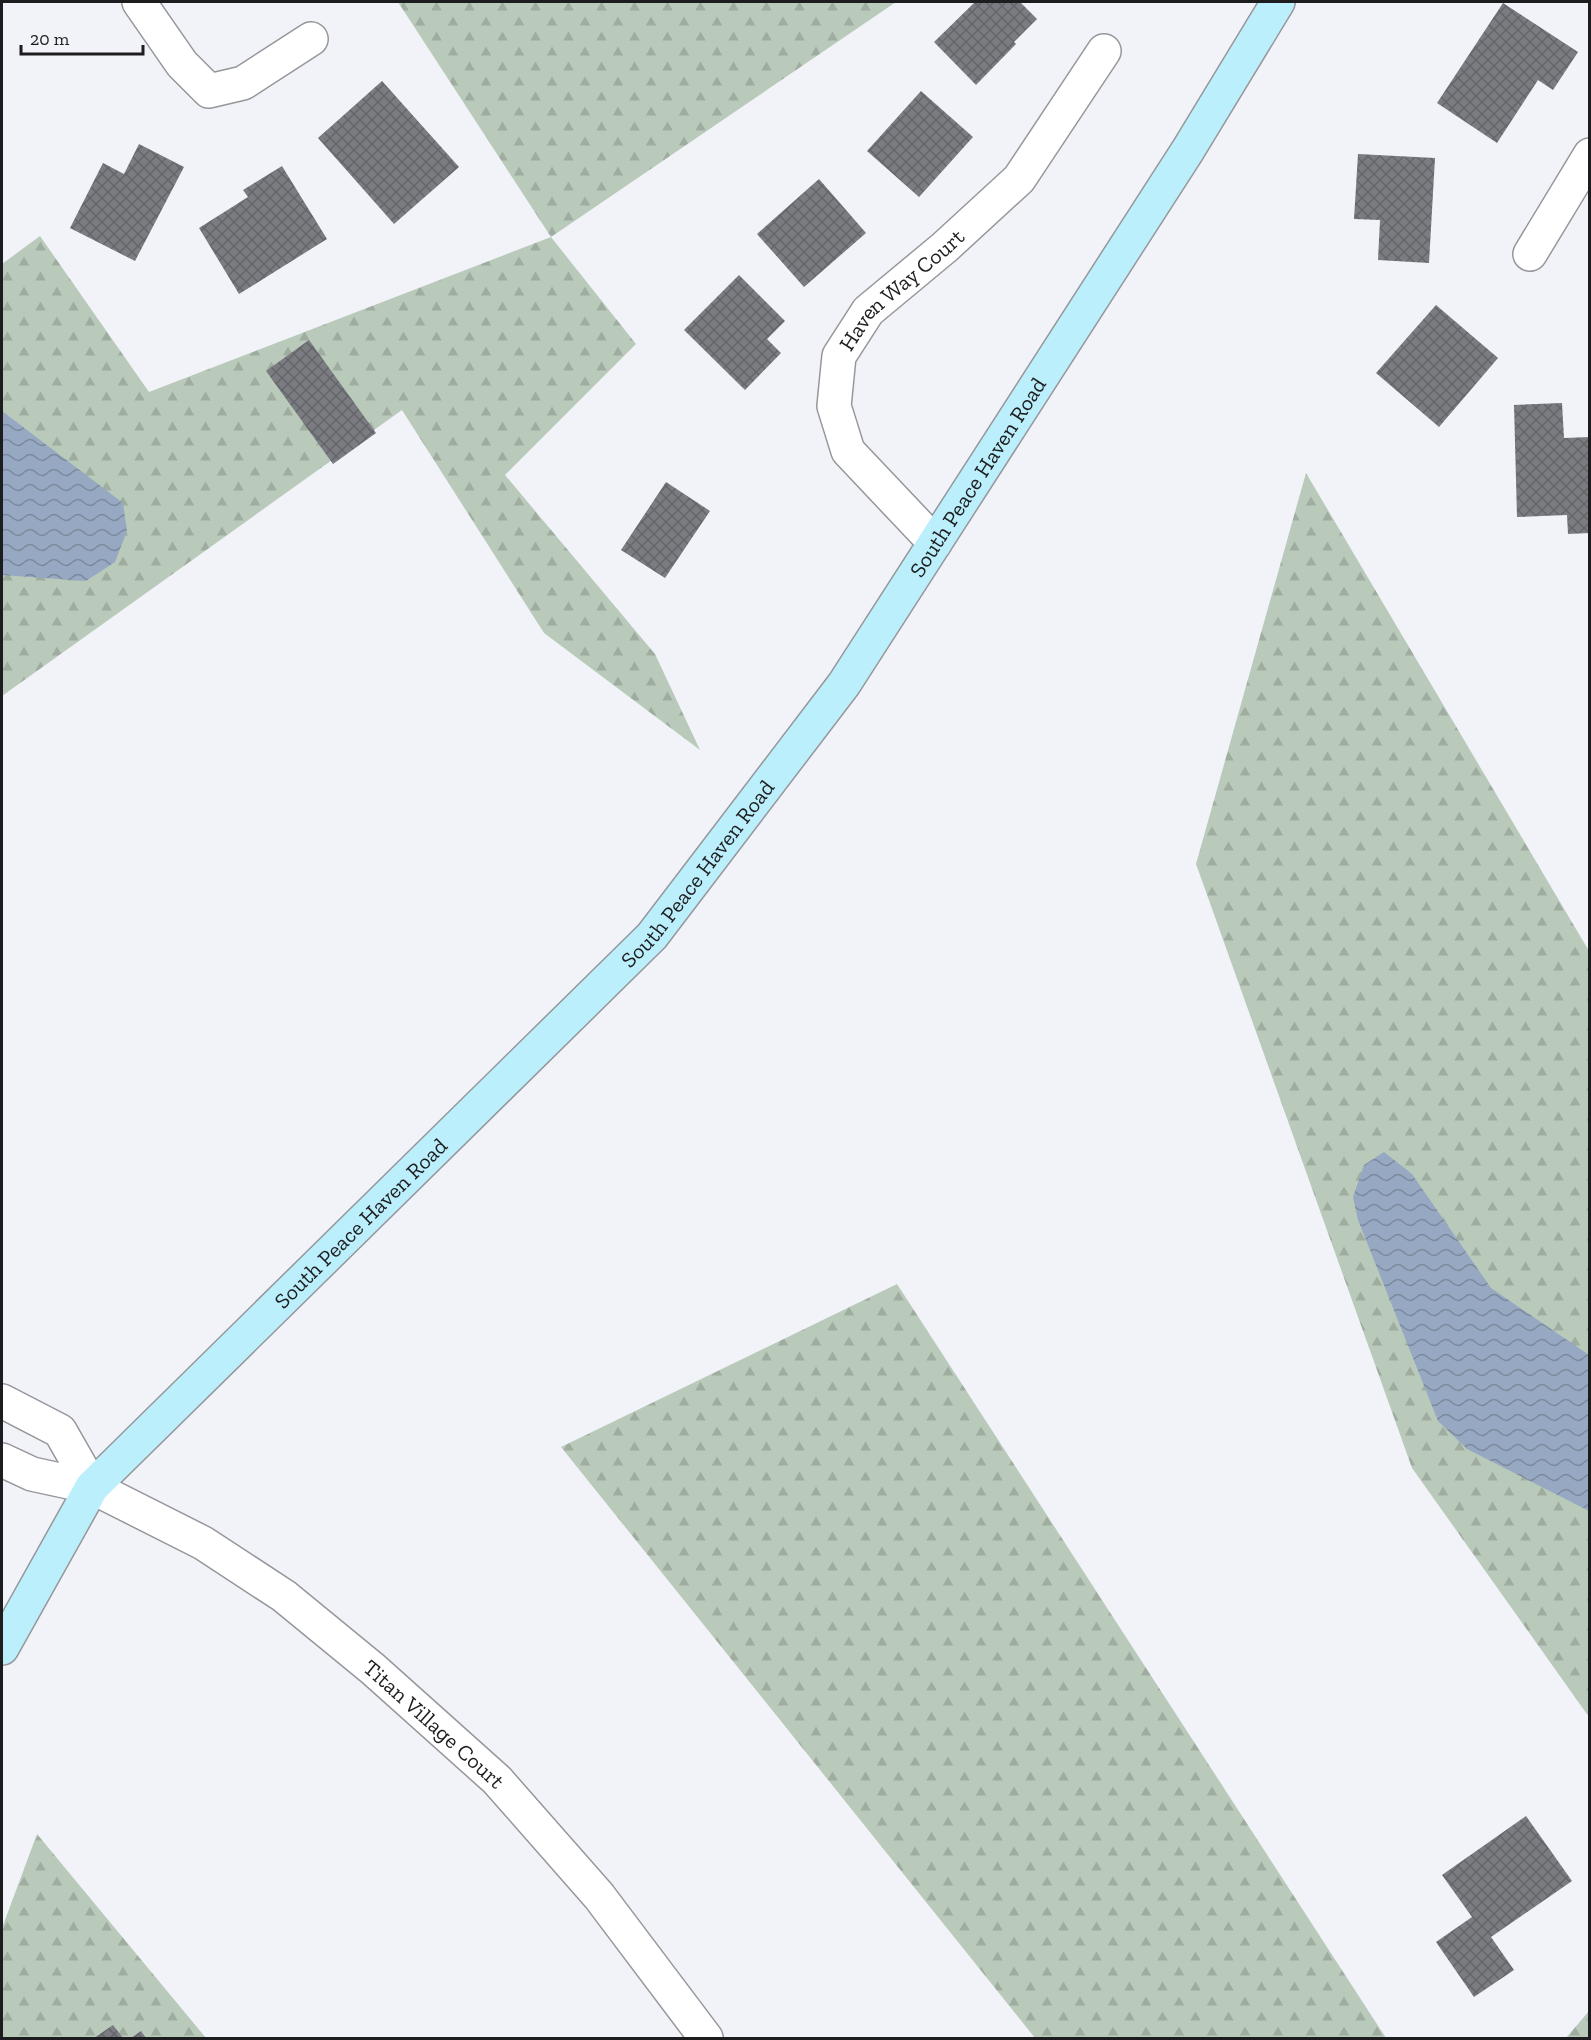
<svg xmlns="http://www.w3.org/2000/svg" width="1591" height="2040" viewBox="0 0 1591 2040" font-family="'Zilla Slab',serif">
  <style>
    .forest { fill: url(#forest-firs) }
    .water { fill: url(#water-waves) }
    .building { fill: url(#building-cross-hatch) }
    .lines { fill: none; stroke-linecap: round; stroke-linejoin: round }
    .minor-casing { stroke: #95979b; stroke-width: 36 }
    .secondary-casing { stroke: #95979b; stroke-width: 36 }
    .minor { stroke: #fff; stroke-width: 33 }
    .secondary { stroke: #bceffc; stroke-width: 33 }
    .labels { text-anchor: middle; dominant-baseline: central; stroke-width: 6; stroke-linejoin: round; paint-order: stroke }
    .street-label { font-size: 22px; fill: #1d1d1f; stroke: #f2f3f9 }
  </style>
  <defs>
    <pattern id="forest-firs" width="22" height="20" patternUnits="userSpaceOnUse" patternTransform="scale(1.5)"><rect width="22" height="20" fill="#b9cabb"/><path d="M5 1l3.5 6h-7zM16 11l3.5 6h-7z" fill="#9fada0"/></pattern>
    <pattern id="water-waves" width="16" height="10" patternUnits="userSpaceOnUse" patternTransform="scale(1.5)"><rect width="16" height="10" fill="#97a9c2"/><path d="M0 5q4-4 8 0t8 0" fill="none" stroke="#7b899d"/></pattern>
    <pattern id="building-cross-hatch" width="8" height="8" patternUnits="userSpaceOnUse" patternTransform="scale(1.5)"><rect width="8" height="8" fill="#7b7c81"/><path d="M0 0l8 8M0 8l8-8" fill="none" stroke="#646569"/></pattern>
  </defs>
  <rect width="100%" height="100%" fill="#f2f3f9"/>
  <path class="forest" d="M 398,2 L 896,2 L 551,237 L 636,344 L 505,475 L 655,654 L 700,750 L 544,633 L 402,410 L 2,696 L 2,264 L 40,236 L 149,392 L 551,237 Z
    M 1306,473 L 1589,951 L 1589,1717 L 1412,1468 L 1196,864 Z
    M 897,1284 L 1386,2038 L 1035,2038 L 561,1447 Z
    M 37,1834 L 206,2038 L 2,2038 L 2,1928 Z
    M 1589,2011 L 1589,2038 L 1566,2038 Z"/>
  <path class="water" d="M 2,411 L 123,503 L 127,531 L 115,562 L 86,581 L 2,575 Z
    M 1384,1152 L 1412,1174 L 1491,1288 L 1589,1355 L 1589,1511 L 1467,1449 L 1438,1421 L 1358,1220 L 1353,1197 L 1364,1165 Z"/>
  <path class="building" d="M 975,2 L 1020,2 L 1037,19 L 1014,42 L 1016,44 L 976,85 L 934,42 Z
    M 1503,3 L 1578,52 L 1553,90 L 1538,80 L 1497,143 L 1437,103 Z
    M 382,81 L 459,167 L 394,224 L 318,138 Z
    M 921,91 L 973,137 L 919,197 L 867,151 Z
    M 139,144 L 184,167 L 135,261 L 70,228 L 103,163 L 124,174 Z
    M 1358,154 L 1435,158 L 1429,263 L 1378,260 L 1380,220 L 1354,219 Z
    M 282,166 L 327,239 L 239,294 L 199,228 L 248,197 L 243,190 Z
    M 819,179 L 866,233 L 804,287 L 757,234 Z
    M 739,275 L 785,321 L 767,339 L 781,353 L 745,390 L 684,330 Z
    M 1436,305 L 1498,358 L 1439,427 L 1376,373 Z
    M 309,340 L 376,433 L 333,464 L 266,371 Z
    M 1562,403 L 1564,438 L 1590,437 L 1590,533 L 1568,534 L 1567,515 L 1517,517 L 1514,405 Z
    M 666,482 L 710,511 L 665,578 L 621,550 Z
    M 1526,1816 L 1572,1881 L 1491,1937 L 1514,1970 L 1474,1997 L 1436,1942 L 1472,1917 L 1442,1875 Z
    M 113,2025 L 123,2038 L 94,2038 Z
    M 141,2031 L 146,2038 L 131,2038 Z"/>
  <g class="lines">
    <defs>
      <g id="minor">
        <path d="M 139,2 L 182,64 L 209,91 L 243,83 L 311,39"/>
        <path d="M 1530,254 L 1590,155"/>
        <path id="s1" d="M 935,543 L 848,451 L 834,406 L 839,356 L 868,311 L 945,247 L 1019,179 L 1104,51"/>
        <path d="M 2,1401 L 60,1431 L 92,1487"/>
        <path id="s2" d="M 2,1460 L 32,1474 L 92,1487 L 203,1543 L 284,1596 L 373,1669 L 497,1780 L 599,1896 L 706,2038"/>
      </g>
      <g id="secondary">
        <path id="s3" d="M 2,1648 L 92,1487 L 652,936 L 844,684 L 1188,150 L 1278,2"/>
      </g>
    </defs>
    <use href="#minor" class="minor-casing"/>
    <use href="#secondary" class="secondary-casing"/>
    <use href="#minor" class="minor"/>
    <use href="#secondary" class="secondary"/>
  </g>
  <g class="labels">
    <g class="street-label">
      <text stroke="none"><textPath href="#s1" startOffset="316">Haven Way Court</textPath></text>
      <text stroke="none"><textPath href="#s3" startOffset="1533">South Peace Haven Road</textPath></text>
      <text stroke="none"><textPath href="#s3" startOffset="1047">South Peace Haven Road</textPath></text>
      <text stroke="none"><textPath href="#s3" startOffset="561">South Peace Haven Road</textPath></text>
      <text stroke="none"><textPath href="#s2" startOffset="513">Titan Village Court</textPath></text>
    </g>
  </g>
  <rect width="1591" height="2040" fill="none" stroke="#1d1d1f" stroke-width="6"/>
  <path d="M21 45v9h122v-9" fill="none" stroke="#1d1d1f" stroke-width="3"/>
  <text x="30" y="45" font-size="18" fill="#1d1d1f" stroke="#f2f3f9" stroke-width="4.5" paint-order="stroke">20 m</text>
</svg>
